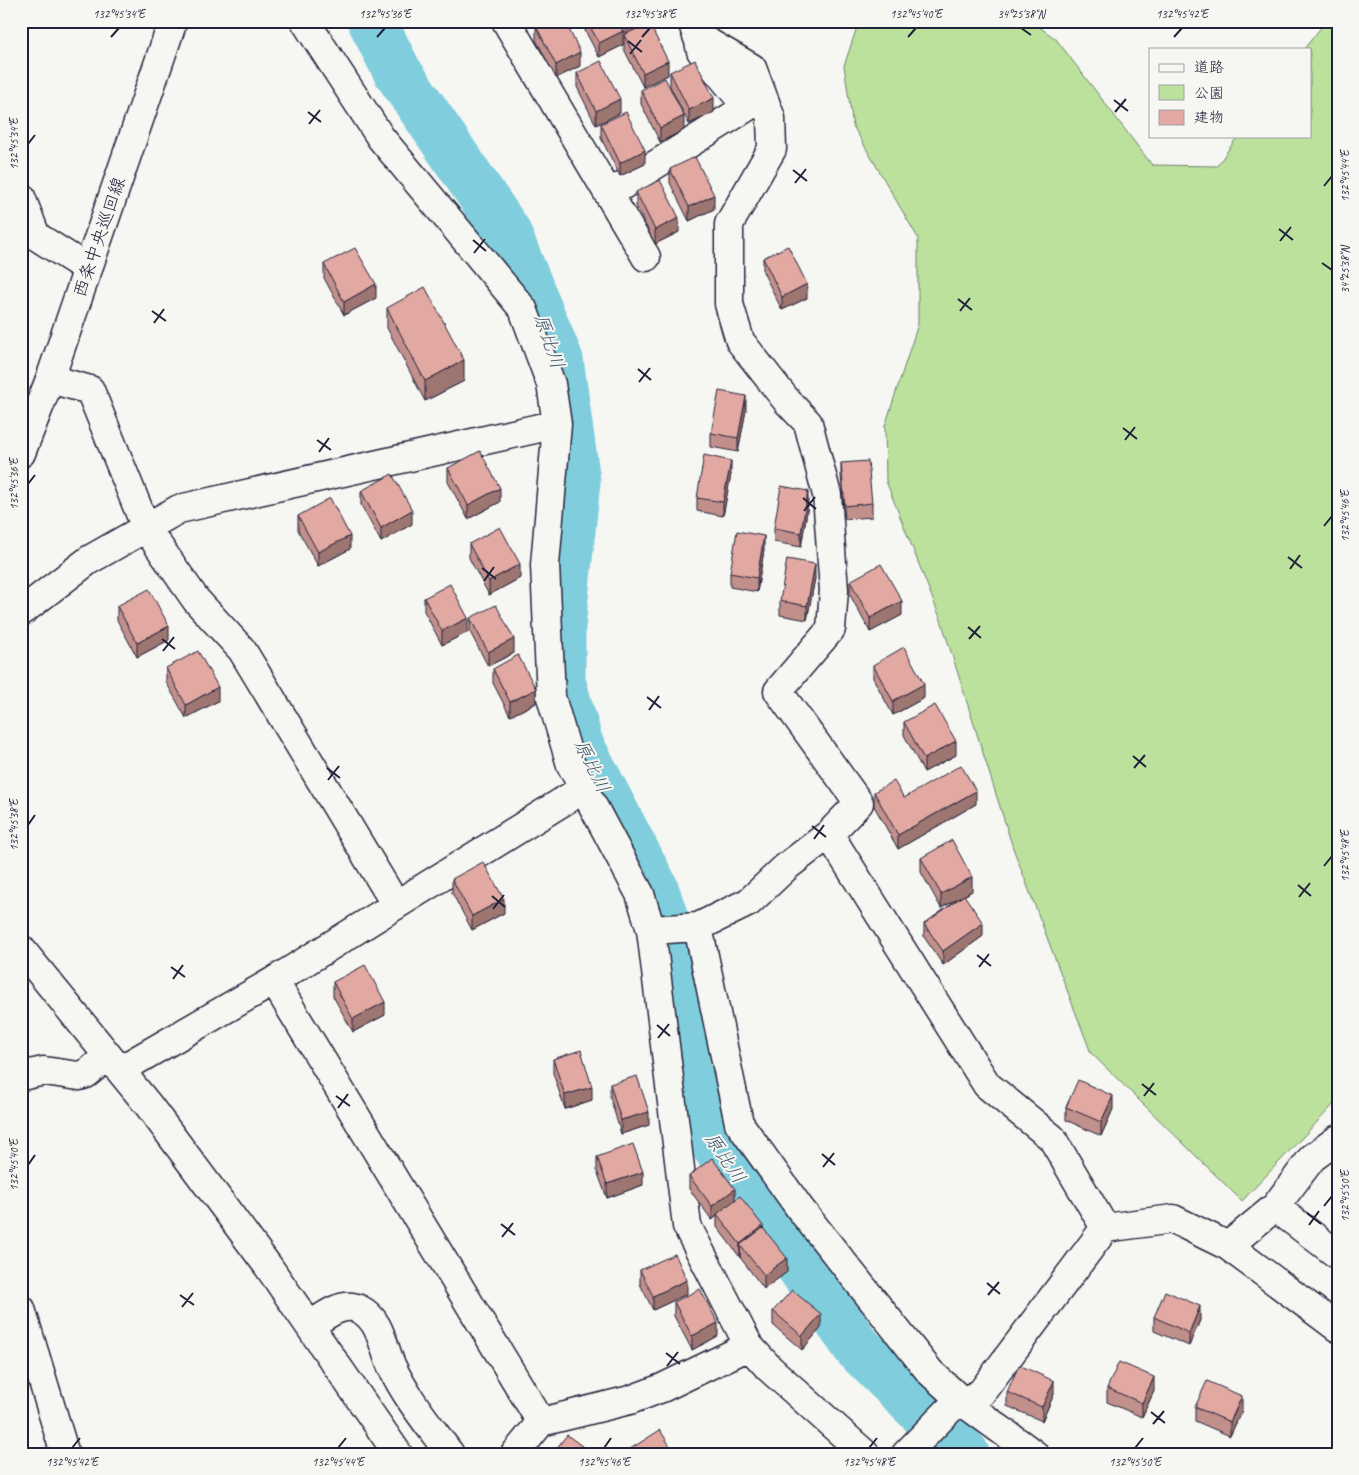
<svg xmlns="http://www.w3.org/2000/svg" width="1359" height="1475" viewBox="0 0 1359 1475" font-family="Caveat,'Klee One',sans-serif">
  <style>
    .green { fill: #bbe19c; stroke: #6e826c }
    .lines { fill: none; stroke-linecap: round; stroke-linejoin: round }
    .river { stroke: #80cedd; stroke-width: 49 }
    .street-casing { stroke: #22223b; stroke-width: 31 }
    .secondary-casing { stroke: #22223b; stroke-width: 31 }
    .street { stroke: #f6f6f2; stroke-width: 28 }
    .secondary { stroke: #f6f6f2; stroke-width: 28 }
    .wall { fill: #c2908b; stroke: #22223b }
    .shaded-wall { fill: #9e7671; stroke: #22223b }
    .building { fill: #e2a8a2; stroke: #22223b }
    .ticks { fill: none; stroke: #22223b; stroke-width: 2 }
    .labels { text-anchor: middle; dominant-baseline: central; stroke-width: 4; stroke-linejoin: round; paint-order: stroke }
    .street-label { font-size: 18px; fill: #22223b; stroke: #f6f6f2 }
    .water-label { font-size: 19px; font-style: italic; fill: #3e566c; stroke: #f6f6f2 }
    .neatline { fill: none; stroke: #22223b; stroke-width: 2 }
    .ticks-label { font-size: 12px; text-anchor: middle; fill: #22223b }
  </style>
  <rect width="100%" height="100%" fill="#f6f6f2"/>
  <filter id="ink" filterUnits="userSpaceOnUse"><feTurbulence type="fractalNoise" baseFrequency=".02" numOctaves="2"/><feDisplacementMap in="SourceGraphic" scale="10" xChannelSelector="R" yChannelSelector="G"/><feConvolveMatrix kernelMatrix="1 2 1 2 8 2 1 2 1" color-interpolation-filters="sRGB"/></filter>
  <g filter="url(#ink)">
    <path class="green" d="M 859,21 L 1031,21 L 1056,39 L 1152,165 L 1217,166 L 1238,136 L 1310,136 L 1310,49 L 1304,49 L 1326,21 L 1338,21 L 1338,1100 L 1242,1201 L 1091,1053 L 1013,848 L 941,620 L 886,481 L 885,426 L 918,324 L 918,238 L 853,126 L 844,66 Z"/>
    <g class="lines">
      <path class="river" d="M 372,21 L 397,71 L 506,231 L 559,360 L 576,482 L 561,627 L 561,681 L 579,744 L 654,888 L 674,949 L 686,1069 L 706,1132 L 857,1347 L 965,1454"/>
      <defs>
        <path id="street" d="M 305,21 L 381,138 L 523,309 L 551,384 L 557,424 L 545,565 L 551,697 L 571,765 L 640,894 L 651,930 L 687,1226 L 749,1346 L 770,1369 L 865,1454
          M 506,21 L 646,257
          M 692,21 L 697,36 L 752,68 L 771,118 L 772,149 L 729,224 L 729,304 L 740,341 L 787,401 L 808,423 L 827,495 L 834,590 L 831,629 L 778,691 L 859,803 L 829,834 L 987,1085 L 1052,1138 L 1105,1228
          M 609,194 L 747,107 L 701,51 L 698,37
          M 21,197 L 36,236 L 88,269
          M 50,379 L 90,390 L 146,528 L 196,600 L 242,650 L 396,905 L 274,981 L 120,1070
          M 21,612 L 89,560 L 179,509 L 557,424
          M 396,905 L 583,789
          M 698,927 L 749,902 L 786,867 L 829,834
          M 651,930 L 698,927 L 739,1123 L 801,1210 L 930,1372 L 964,1403 L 1034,1454
          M 21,949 L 149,1106 L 268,1266 L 398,1454
          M 274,981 L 541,1422
          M 21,1076 L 44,1071 L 79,1076 L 86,1074 L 108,1056
          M 1275,1207 L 1338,1255
          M 1228,1246 L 1275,1207 L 1312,1158 L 1338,1139
          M 21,1309 L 65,1454
          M 310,1326 C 323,1317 342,1301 359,1309 C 381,1319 383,1348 392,1367 C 407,1399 430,1426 450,1454
          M 515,1454 L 541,1422 L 630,1400 L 662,1388 L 749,1346
          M 906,1454 L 952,1407 L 981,1393 L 1105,1228 L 1173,1219 L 1228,1246 L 1338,1328"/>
        <path id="secondary" d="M 21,453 L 50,379 L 173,21"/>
      </defs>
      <use href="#street" class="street-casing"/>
      <use href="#secondary" class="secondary-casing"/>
      <use href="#street" class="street"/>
      <use href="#secondary" class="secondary"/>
    </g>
    <path class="wall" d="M 580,21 L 618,21 L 623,45 L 599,57 Z
      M 618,21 L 654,21 L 649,24 L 668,75 L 643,87 L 624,49 L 624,35 L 625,35 Z
      M 536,26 L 580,66 L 556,78 L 536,40 Z
      M 670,72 L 714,112 L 689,124 L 670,86 Z
      M 577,73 L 620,113 L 596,125 L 577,87 Z
      M 641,90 L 684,130 L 660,142 L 641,104 Z
      M 601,124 L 645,164 L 620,176 L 601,138 Z
      M 670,169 L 714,209 L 689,221 L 670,183 Z
      M 636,192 L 679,232 L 655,244 L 636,206 Z
      M 763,258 L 807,298 L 782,310 L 763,272 Z
      M 324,264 L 376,298 L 344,315 L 324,278 Z
      M 387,308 L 464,381 L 425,401 L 387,328 Z
      M 746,410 L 738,452 L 711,447 L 711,433 Z
      M 841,463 L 872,503 L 872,517 L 845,519 L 841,477 Z
      M 448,468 L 500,502 L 468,519 L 448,482 Z
      M 731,474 L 723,516 L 697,511 L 697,498 Z
      M 361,491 L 412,524 L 381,542 L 361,505 Z
      M 808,505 L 801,547 L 774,542 L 774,528 Z
      M 298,516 L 350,549 L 318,566 L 298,530 Z
      M 469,544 L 520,578 L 489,595 L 469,558 Z
      M 764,550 L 757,592 L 730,587 L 730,573 Z
      M 815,578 L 807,620 L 780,615 L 780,601 Z
      M 850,581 L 902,615 L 870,632 L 850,595 Z
      M 424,598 L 468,632 L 442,645 L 424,611 Z
      M 117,606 L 169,640 L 137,657 L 117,620 Z
      M 470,618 L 514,653 L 488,666 L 470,632 Z
      M 873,665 L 924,698 L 893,715 L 873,678 Z
      M 166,668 L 218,701 L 186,718 L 166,682 Z
      M 493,669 L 536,703 L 510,716 L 493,683 Z
      M 904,722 L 956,755 L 924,772 L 904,735 Z
      M 874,792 L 904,798 L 976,804 L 898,849 L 874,806 Z
      M 921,858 L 972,891 L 964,896 L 983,936 L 943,965 L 924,937 L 924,924 L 960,898 L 941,908 L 921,872 Z
      M 452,879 L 504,913 L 472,930 L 452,893 Z
      M 333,982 L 385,1015 L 353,1032 L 333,996 Z
      M 553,1059 L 592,1100 L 565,1109 L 553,1073 Z
      M 610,1084 L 649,1125 L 621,1134 L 610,1097 Z
      M 1066,1107 L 1113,1109 L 1101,1136 L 1066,1120 Z
      M 597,1157 L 643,1185 L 607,1198 L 597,1171 Z
      M 689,1176 L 735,1200 L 763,1228 L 787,1272 L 764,1289 L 717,1227 L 717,1216 L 712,1220 L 689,1189 Z
      M 640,1270 L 687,1294 L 653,1310 L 640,1284 Z
      M 674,1302 L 718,1336 L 692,1350 L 674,1316 Z
      M 773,1311 L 821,1328 L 802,1350 L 773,1325 Z
      M 1154,1317 L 1200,1320 L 1189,1346 L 1154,1331 Z
      M 1107,1388 L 1154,1391 L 1142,1417 L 1107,1402 Z
      M 1007,1392 L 1054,1394 L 1042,1421 L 1007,1406 Z
      M 1195,1407 L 1242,1410 L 1230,1436 L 1195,1421 Z"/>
    <path class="shaded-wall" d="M 628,21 L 654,21 L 626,36 L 626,22 Z
      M 623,31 L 623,45 L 599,57 L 599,43 Z
      M 580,52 L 580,66 L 556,78 L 556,65 Z
      M 668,61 L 668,75 L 643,87 L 643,73 Z
      M 714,98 L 714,112 L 689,124 L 689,110 Z
      M 620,99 L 620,113 L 596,125 L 596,111 Z
      M 684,116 L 684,130 L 660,142 L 660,128 Z
      M 645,150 L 645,164 L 620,176 L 620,163 Z
      M 714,195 L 714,209 L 689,221 L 689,207 Z
      M 679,218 L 679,232 L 655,244 L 655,230 Z
      M 376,284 L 376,298 L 344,315 L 344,302 Z
      M 807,284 L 807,298 L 782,310 L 782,297 Z
      M 464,360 L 464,381 L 425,401 L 425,381 Z
      M 746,396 L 746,410 L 738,452 L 738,438 Z
      M 731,461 L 731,474 L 723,516 L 723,502 Z
      M 500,488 L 500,502 L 468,519 L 468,505 Z
      M 808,491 L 808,505 L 801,547 L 801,533 Z
      M 412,510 L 412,524 L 381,542 L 381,528 Z
      M 350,536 L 350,549 L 318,566 L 318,552 Z
      M 764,536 L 764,550 L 757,592 L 757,578 Z
      M 520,564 L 520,578 L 489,595 L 489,581 Z
      M 815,564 L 815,578 L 807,620 L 807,606 Z
      M 902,601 L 902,615 L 870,632 L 870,618 Z
      M 468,618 L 468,632 L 442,645 L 442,631 Z
      M 169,626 L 169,640 L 137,657 L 137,643 Z
      M 514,639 L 514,653 L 488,666 L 488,652 Z
      M 924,684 L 924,698 L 893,715 L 893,701 Z
      M 218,687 L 218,701 L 186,718 L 186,705 Z
      M 536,689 L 536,703 L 510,716 L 510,702 Z
      M 956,741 L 956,755 L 924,772 L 924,759 Z
      M 976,791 L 976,804 L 898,849 L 898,835 Z
      M 972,877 L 972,891 L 941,908 L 941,894 Z
      M 504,899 L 504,913 L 472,930 L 472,916 Z
      M 983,923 L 983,936 L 943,965 L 943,951 Z
      M 385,1002 L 385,1015 L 353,1032 L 353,1019 Z
      M 592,1087 L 592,1100 L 565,1109 L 565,1095 Z
      M 1113,1096 L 1113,1109 L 1101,1136 L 1101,1122 Z
      M 649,1112 L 649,1125 L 621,1134 L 621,1120 Z
      M 643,1172 L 643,1185 L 607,1198 L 607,1184 Z
      M 735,1189 L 735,1203 L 717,1214 L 717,1216 L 712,1220 L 712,1206 Z
      M 763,1226 L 763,1240 L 740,1245 L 740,1258 L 740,1244 Z
      M 787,1258 L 787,1272 L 764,1289 L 764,1275 Z
      M 687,1280 L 687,1294 L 653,1310 L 653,1296 Z
      M 1200,1306 L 1200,1320 L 1189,1346 L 1189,1333 Z
      M 821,1314 L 821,1328 L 802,1350 L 802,1336 Z
      M 718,1323 L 718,1336 L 692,1350 L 692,1336 Z
      M 1154,1377 L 1154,1391 L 1142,1417 L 1142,1403 Z
      M 1054,1381 L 1054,1394 L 1042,1421 L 1042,1407 Z
      M 1242,1396 L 1242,1410 L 1230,1436 L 1230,1422 Z"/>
    <path class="building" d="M 547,21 L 565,21 L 580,52 L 556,65 L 536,26 Z
      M 587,21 L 618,21 L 623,31 L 599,43 Z
      M 649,23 L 668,61 L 643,73 L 624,35 Z
      M 695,60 L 714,98 L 689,110 L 670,72 Z
      M 601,61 L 620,99 L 596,111 L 577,73 Z
      M 665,78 L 684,116 L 660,128 L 641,90 Z
      M 626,112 L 645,150 L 620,163 L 601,124 Z
      M 695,157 L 714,195 L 689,207 L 670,169 Z
      M 660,180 L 679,218 L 655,230 L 636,192 Z
      M 788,246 L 807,284 L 782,297 L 763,258 Z
      M 355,248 L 376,284 L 344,302 L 324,264 Z
      M 425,287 L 464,360 L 425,381 L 387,308 Z
      M 719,391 L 746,396 L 738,438 L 711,433 Z
      M 480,451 L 500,488 L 468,505 L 448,468 Z
      M 704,455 L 731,461 L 723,502 L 697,498 Z
      M 868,461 L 872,503 L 845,506 L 841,463 Z
      M 392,474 L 412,510 L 381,528 L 361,491 Z
      M 781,486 L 808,491 L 801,533 L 774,528 Z
      M 330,498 L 350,536 L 318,552 L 298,516 Z
      M 500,527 L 520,564 L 489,581 L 469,544 Z
      M 737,531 L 764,536 L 757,578 L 730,573 Z
      M 787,559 L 815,564 L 807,606 L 780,601 Z
      M 881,564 L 902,601 L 870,618 L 850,581 Z
      M 450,584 L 468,618 L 442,631 L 424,598 Z
      M 149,589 L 169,626 L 137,643 L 117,606 Z
      M 496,605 L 514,639 L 488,652 L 470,618 Z
      M 904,647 L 924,684 L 893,701 L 873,665 Z
      M 198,651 L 218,687 L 186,705 L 166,668 Z
      M 518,655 L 536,689 L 510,702 L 493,669 Z
      M 935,705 L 956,741 L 924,759 L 904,722 Z
      M 961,765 L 976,791 L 898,835 L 874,792 L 894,781 L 904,798 Z
      M 952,840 L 972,877 L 941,894 L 921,858 Z
      M 483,862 L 504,899 L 472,916 L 452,879 Z
      M 964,895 L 983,923 L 943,951 L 924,924 Z
      M 365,965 L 385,1002 L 353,1019 L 333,982 Z
      M 581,1050 L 592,1087 L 565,1095 L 553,1059 Z
      M 637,1076 L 649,1112 L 621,1120 L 610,1084 Z
      M 1078,1080 L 1113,1096 L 1101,1122 L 1066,1107 Z
      M 633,1144 L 643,1172 L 607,1184 L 597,1157 Z
      M 712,1158 L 735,1189 L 712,1206 L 689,1176 Z
      M 740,1196 L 763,1226 L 740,1244 L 717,1214 Z
      M 763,1228 L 787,1258 L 764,1275 L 740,1245 Z
      M 675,1254 L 687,1280 L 653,1296 L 640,1270 Z
      M 700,1289 L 718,1323 L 692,1336 L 674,1302 Z
      M 792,1290 L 821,1314 L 802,1336 L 773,1311 Z
      M 1165,1291 L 1200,1306 L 1189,1333 L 1154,1317 Z
      M 1119,1362 L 1154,1377 L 1142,1403 L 1107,1388 Z
      M 1019,1365 L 1054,1381 L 1042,1407 L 1007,1392 Z
      M 1207,1381 L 1242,1396 L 1230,1422 L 1195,1407 Z
      M 660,1430 L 675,1454 L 625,1454 L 624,1453 Z
      M 567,1435 L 590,1452 L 589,1454 L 552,1454 Z"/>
  </g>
  <path class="ticks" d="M 1021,28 L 1031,35M 111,37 L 119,28M 377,37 L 385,28M 642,37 L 650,28M 908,37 L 916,28M 1174,37 L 1182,28M 628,41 L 642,52M 630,54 L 641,40M 1114,100 L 1128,111M 308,112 L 321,122M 1115,112 L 1126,99M 309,124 L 320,110M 28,144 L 35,135M 793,170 L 807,181M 795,183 L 806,169M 1324,186 L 1332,176M 1279,229 L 1293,240M 473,240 L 486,251M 1280,241 L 1291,227M 474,253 L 485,239M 1322,263 L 1332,270M 958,299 L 972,310M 152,311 L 166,321M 960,311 L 970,298M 154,323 L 164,309M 638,369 L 651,380M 639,382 L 650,368M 1123,428 L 1137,439M 317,440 L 331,450M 1125,440 L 1135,427M 319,452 L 329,438M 28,484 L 35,475M 803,498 L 816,509M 804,511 L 815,497M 1324,526 L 1332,516M 1288,557 L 1302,568M 482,568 L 496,579M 1290,569 L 1300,555M 484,581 L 494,567M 968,627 L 981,638M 162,639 L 175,649M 969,639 L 980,626M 163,651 L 174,637M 647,697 L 661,708M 649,710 L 659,696M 1133,756 L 1146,767M 327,768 L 340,778M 1134,768 L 1145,755M 328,780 L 339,766M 28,825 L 35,815M 812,826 L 826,837M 814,839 L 824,825M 1324,866 L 1332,856M 1298,885 L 1311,896M 492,896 L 505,907M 1299,897 L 1310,883M 493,909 L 504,895M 977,955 L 991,966M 171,967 L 185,977M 979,967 L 989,954M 173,979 L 183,965M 657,1025 L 670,1036M 658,1038 L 669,1024M 1142,1084 L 1156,1095M 336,1096 L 350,1106M 1144,1096 L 1154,1083M 338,1108 L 348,1094M 822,1154 L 835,1165M 28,1165 L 35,1155M 823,1167 L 834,1153M 1324,1206 L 1332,1196M 1307,1213 L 1321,1224M 501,1224 L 515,1235M 1309,1225 L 1319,1211M 502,1237 L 513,1223M 987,1283 L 1000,1294M 180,1295 L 194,1305M 988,1295 L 999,1282M 182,1307 L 193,1293M 666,1353 L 680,1364M 667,1366 L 678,1352M 1151,1412 L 1165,1423M 1153,1424 L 1164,1411M 72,1448 L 80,1438M 338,1448 L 346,1438M 604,1448 L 611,1438M 869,1448 L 877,1438M 1135,1448 L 1143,1438"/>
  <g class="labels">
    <g class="street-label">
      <text transform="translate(99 237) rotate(-71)">西条中央巡回線</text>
    </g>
    <g class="water-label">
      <text transform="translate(549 341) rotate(71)">原比川</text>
      <text transform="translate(592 766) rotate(64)">原比川</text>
      <text transform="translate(725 1158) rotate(56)">原比川</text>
    </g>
  </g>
  <rect width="1359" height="1475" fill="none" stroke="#f6f6f2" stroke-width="55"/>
  <rect x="1149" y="48" width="162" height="90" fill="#f6f6f2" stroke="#a1a1a9"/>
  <rect x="1159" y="64" width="25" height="8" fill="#f6f6f2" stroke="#a1a1a9"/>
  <text x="1194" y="72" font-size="15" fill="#22223b">道路</text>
  <rect x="1159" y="85" width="25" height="15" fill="#bbe19c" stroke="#a1a1a9"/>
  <text x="1194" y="98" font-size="15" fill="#22223b">公園</text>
  <rect x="1159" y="110" width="25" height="15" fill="#e2a8a2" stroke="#a1a1a9"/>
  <text x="1194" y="122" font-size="15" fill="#22223b">建物</text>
  <rect x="28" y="28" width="1304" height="1420" class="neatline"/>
  <g class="ticks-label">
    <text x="119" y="18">132°45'34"E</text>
    <text x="385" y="18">132°45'36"E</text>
    <text x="650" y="18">132°45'38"E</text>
    <text x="916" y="18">132°45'40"E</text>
    <text x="1021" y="18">34°25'38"N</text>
    <text x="1182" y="18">132°45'42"E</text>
    <text transform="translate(14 144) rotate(-90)" y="4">132°45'34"E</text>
    <text transform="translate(1345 176) rotate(-90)" y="4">132°45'44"E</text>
    <text transform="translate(1345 270) rotate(-90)" y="4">34°25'38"N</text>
    <text transform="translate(14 484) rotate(-90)" y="4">132°45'36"E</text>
    <text transform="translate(1345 516) rotate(-90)" y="4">132°45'46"E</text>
    <text transform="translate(14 825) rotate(-90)" y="4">132°45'38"E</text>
    <text transform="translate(1345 856) rotate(-90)" y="4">132°45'48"E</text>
    <text transform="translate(14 1165) rotate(-90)" y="4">132°45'40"E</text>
    <text transform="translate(1345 1196) rotate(-90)" y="4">132°45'50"E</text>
    <text x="72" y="1466">132°45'42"E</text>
    <text x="338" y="1466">132°45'44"E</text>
    <text x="604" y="1466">132°45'46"E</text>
    <text x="869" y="1466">132°45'48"E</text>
    <text x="1135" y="1466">132°45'50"E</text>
  </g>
</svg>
